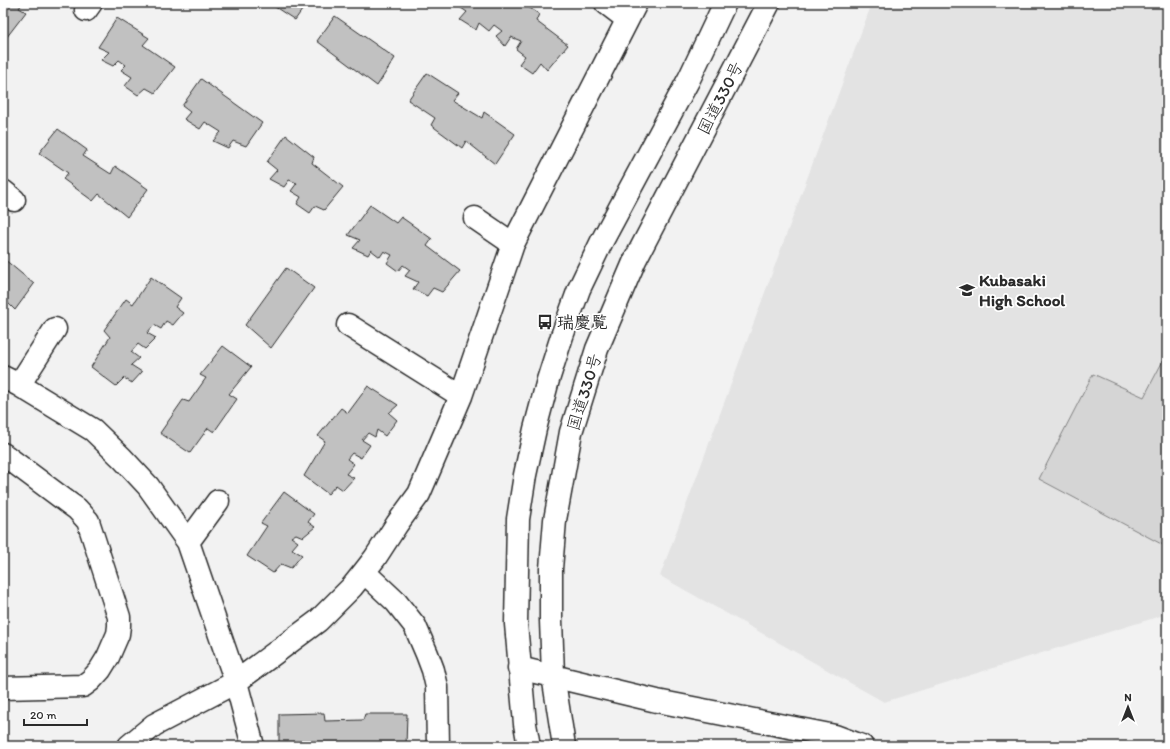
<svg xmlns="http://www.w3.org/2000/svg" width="1170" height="749" viewBox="0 0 1170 749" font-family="Itim,'Klee One',sans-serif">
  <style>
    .built { fill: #e3e3e3 }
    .green { fill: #d5d5d5; stroke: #808080 }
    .building { fill: #c1c1c1; stroke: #2b2b2b }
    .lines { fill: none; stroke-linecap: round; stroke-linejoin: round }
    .minor-casing { stroke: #2b2b2b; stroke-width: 25 }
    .highway-casing { stroke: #2b2b2b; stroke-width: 25 }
    .minor { stroke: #fff; stroke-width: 22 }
    .highway { stroke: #fff; stroke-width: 22 }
    .labels { text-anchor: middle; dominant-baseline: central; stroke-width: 3.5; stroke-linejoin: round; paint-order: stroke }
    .street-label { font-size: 17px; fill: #2b2b2b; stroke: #fff }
    .poi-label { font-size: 17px; font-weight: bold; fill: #2b2b2b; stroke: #fff; text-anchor: start }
  </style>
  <rect width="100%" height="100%" fill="#f2f2f2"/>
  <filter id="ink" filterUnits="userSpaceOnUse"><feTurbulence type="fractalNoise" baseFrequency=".025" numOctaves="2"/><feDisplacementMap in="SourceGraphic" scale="8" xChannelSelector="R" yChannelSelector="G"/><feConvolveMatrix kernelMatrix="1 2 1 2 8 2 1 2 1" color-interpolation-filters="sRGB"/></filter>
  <g filter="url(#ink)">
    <path class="built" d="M 872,3 L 1167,3 L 1167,614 L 884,702 L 660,576 Z"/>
    <path class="green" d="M 1167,353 L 1167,547 L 1039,479 L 1093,374 L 1144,397 Z"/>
    <path class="building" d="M 3,3 L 23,3 L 19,8 L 26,12 L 3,42 Z
      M 269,3 L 307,3 L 295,20 Z
      M 460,3 L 522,3 L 539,14 L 536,21 L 568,45 L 547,70 L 540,62 L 532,73 L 519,64 L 525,56 L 516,49 L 521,41 L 511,37 L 505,46 L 496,36 L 502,31 L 494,25 L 489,31 L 479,23 L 476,30 L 460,20 L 467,12 L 458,6 Z
      M 335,16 L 395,58 L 377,86 L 317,41 Z
      M 117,18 L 149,38 L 143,45 L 175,67 L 155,93 L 146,88 L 138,95 L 125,86 L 132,77 L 121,70 L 126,65 L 119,60 L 113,66 L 101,60 L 109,52 L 98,47 Z
      M 427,73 L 458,93 L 452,100 L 482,118 L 484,112 L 515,134 L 495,164 L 466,141 L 462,148 L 431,125 L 435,118 L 408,100 Z
      M 201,79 L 262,123 L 246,146 L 233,141 L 228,148 L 213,141 L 221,132 L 205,122 L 200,129 L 184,119 L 190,112 L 182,106 Z
      M 58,129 L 87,150 L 83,156 L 111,174 L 115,166 L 148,189 L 127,217 L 99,194 L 93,201 L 63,179 L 68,173 L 39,153 Z
      M 286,135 L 314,157 L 312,163 L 343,187 L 324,210 L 315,206 L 310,213 L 297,204 L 301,197 L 291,191 L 297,183 L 289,180 L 284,187 L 269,179 L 277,170 L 267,162 Z
      M 370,205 L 396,223 L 401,217 L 432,239 L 427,246 L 460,271 L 442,292 L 433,288 L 427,296 L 413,289 L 418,282 L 405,276 L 410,270 L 403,265 L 398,271 L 387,263 L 392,255 L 384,251 L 380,257 L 371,250 L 368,255 L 353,248 L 360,240 L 348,235 Z
      M 3,249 L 8,252 L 4,259 L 34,284 L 15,310 L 8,303 L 3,307 Z
      M 286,268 L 314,288 L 271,348 L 245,325 Z
      M 151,277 L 181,298 L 175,307 L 183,313 L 173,325 L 166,321 L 161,329 L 154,325 L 147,333 L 156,338 L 145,349 L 138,344 L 131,352 L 139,358 L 131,365 L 142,372 L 132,383 L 124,378 L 116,386 L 91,367 L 110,337 L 104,330 L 126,299 L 133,304 Z
      M 223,346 L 251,367 L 229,394 L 237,399 L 214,432 L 208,428 L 190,453 L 160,433 L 183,400 L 189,402 L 206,378 L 200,375 Z
      M 368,386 L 398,405 L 389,413 L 397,420 L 385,436 L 377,430 L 375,437 L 368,433 L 362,440 L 370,445 L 361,458 L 352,453 L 347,459 L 354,464 L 346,474 L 354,478 L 343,490 L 336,485 L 328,494 L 304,476 L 325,441 L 318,436 L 341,408 L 348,413 Z
      M 284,492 L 314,514 L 308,522 L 315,527 L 303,537 L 296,534 L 291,537 L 298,542 L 292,549 L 302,555 L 291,568 L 281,564 L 273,573 L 247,556 L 267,526 L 261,523 Z
      M 324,713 L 325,721 L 363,720 L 365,714 L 407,714 L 406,746 L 279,746 L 279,714 Z"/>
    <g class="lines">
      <defs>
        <path id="minor" d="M 606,3 L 627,19
          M 86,10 L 91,3
          M 3,191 L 14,200
          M 475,218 L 513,244
          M 348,325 L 461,396
          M 3,377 L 19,385 L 93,430 L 122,458 L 148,486 L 188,542 L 236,682 L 253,746
          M 19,385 L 55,329
          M 3,454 L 70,504 L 77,509 L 88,521 L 119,617 L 119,626 L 118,634 L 108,657 L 100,670 L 91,680 L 83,686 L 3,688
          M 188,542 L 218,501
          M 364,572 L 396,602 L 415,626 L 427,654 L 433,670 L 437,687 L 438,746
          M 519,668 L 657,701 L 835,736 L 862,746
          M 129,746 L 154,725 L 236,682 L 318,621 L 352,587 L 364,572 L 375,558 L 397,524 L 419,494 L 461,396 L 513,244 L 636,3"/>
        <path id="highway" d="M 529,746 L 525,724 L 516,624 L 518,519 L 525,475 L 535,429 L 548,380 L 562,336 L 579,289 L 602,241 L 689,79 L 725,3
          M 564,746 L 553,675 L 551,620 L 551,569 L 555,520 L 571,432 L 597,349 L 635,260 L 769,3"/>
      </defs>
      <use href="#minor" class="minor-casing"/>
      <use href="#highway" class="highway-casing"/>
      <use href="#minor" class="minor"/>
      <use href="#highway" class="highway"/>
    </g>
  </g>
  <defs>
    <symbol id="school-bare" viewBox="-9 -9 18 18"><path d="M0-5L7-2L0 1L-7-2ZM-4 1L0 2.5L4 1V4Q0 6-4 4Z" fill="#2b2b2b" stroke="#fff" stroke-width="2.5" paint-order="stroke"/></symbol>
    <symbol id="bus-bare" viewBox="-9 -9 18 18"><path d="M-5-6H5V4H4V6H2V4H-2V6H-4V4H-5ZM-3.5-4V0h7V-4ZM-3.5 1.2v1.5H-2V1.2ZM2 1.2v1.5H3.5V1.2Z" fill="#2b2b2b" stroke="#fff" stroke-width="2.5" paint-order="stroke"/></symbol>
  </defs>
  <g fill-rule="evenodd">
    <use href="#school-bare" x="956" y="279" width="22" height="22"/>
    <use href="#bus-bare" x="534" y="311" width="22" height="22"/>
  </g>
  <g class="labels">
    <g class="street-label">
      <text transform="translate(720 98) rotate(-63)">国道330号</text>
      <text transform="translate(584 392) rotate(-73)">国道330号</text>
    </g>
    <g class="poi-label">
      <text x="979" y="280">Kubasaki<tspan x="979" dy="20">High School</tspan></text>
      <text x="557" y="322">瑞慶覧</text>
    </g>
  </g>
  <rect width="1170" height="749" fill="none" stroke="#fff" stroke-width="16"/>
  <rect x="8" y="8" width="1154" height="733" fill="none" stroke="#2b2b2b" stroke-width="1.5" filter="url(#ink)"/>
  <g transform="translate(1128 707)" stroke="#ffffff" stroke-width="3" paint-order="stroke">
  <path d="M0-3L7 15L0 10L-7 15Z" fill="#2b2b2b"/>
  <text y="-6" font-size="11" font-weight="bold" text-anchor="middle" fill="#2b2b2b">N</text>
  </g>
  <path d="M24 719v6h63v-6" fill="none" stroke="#2b2b2b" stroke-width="2"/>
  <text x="30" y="719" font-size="12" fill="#2b2b2b" stroke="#ffffff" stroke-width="3" paint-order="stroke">20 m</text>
</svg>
